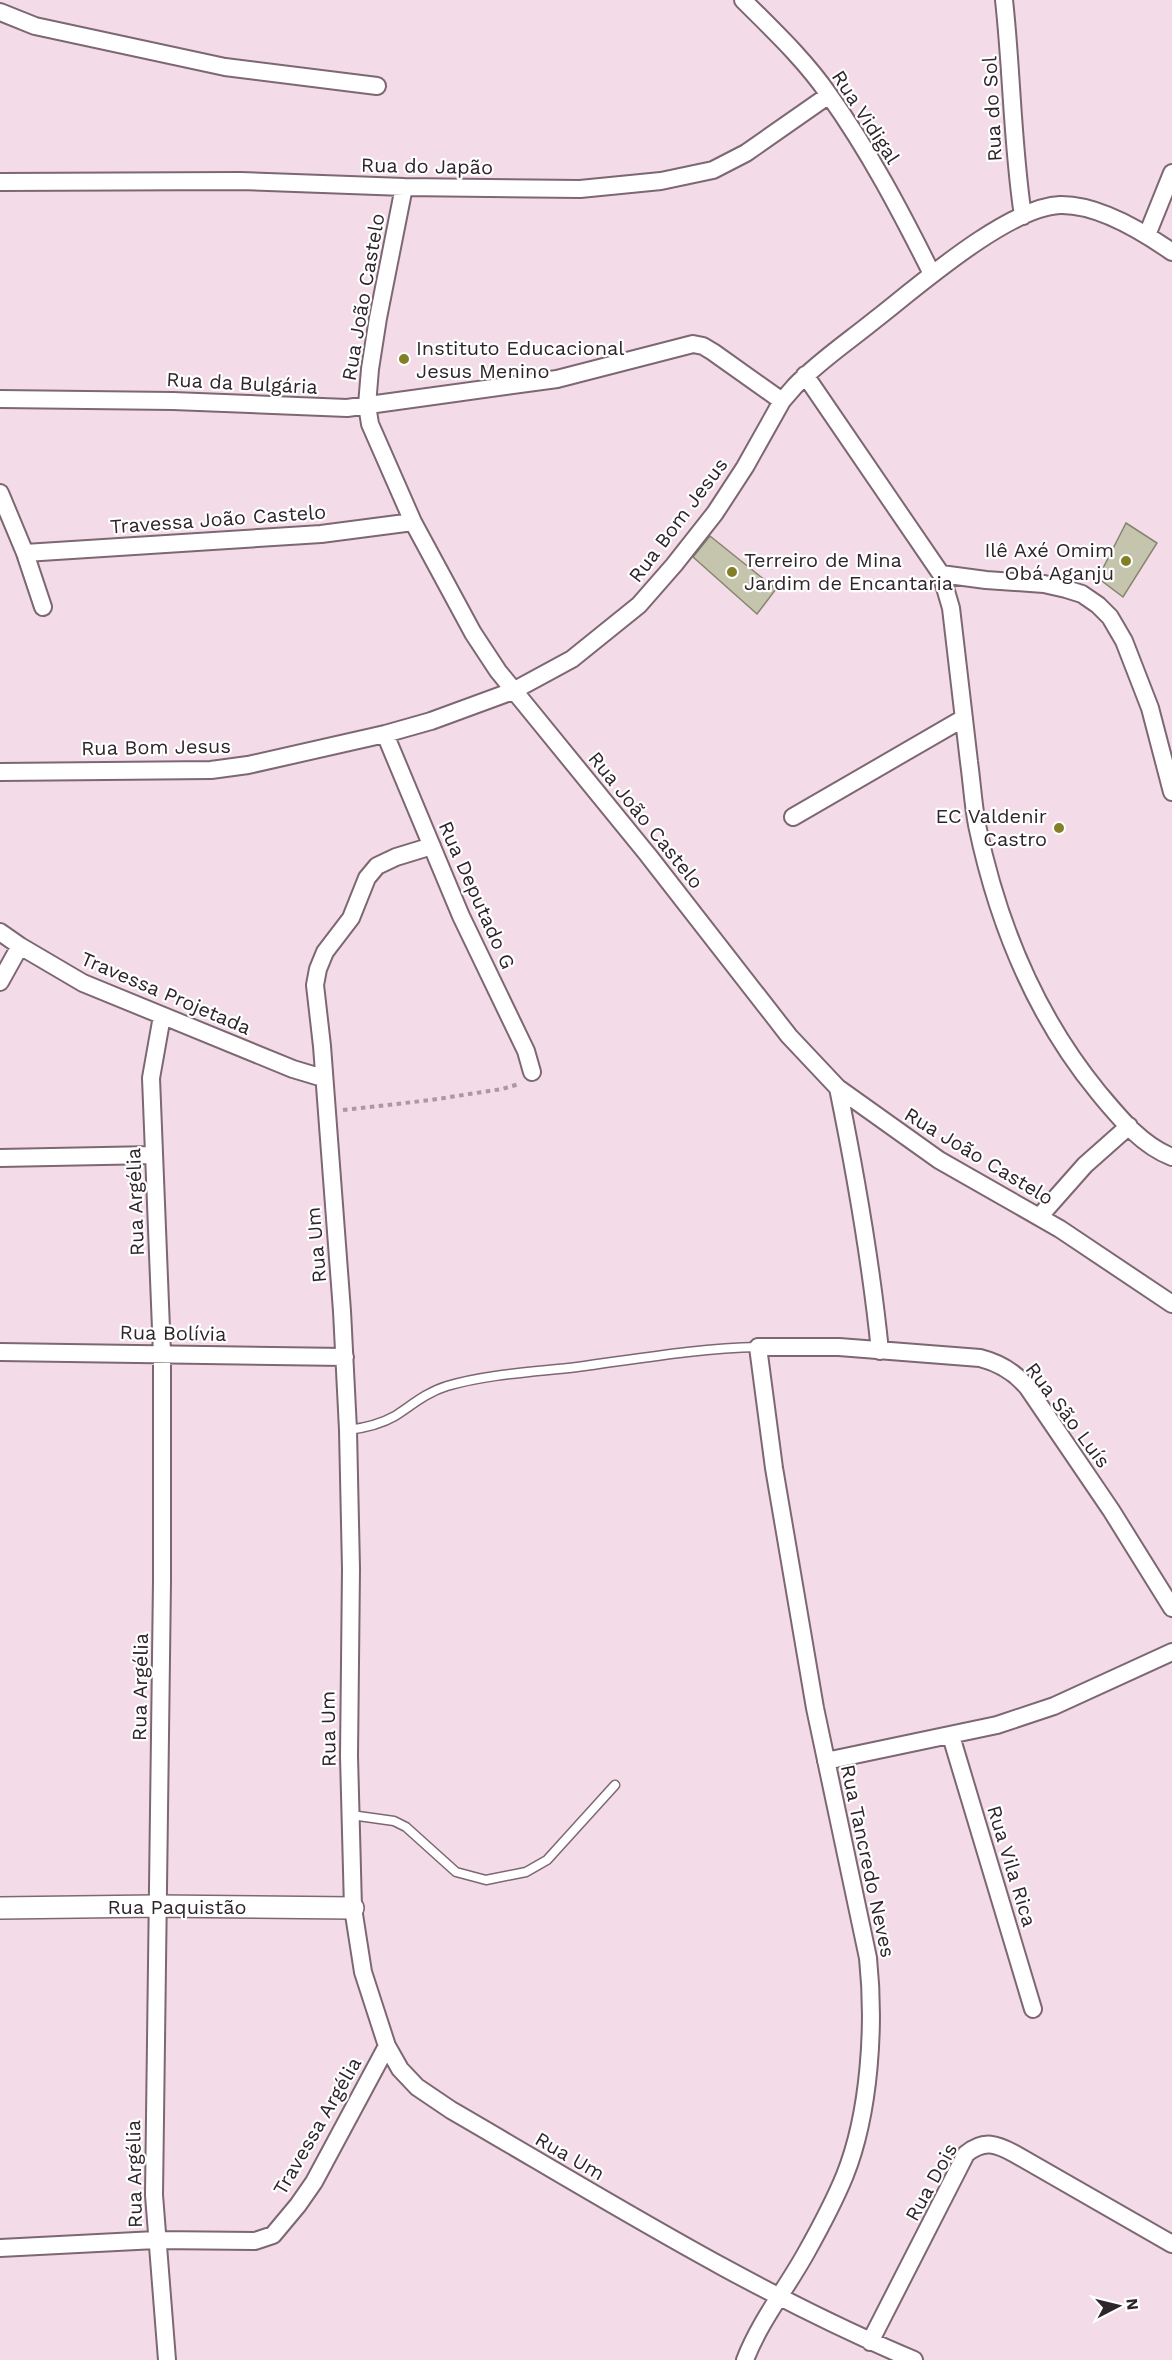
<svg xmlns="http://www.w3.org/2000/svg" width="1172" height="2360" viewBox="0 0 1172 2360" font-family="'Work Sans',sans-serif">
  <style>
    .building { fill: #c5c5ae; stroke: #84846f; stroke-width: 1.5 }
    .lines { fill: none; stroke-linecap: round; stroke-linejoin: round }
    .service-casing { stroke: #7c6772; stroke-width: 11 }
    .minor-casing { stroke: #7c6772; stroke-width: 20 }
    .tertiary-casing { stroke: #7c6772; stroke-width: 24 }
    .path { stroke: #ab98a2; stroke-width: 4; stroke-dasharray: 4.5 4.5; stroke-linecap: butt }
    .service { stroke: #fff; stroke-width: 8 }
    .minor { stroke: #fff; stroke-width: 16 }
    .tertiary { stroke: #fff; stroke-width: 21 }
    .poi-dot { fill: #827f27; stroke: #fff; stroke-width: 2 }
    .labels { text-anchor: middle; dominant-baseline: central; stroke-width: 4.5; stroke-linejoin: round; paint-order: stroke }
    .street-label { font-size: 20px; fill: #2e252a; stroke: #fff }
    .poi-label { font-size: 20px; fill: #2e252a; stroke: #fff; text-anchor: start }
  </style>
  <rect width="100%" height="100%" fill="#f3dbe7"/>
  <path class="building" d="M 1126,523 L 1157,543 L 1123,597 L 1098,578 Z
    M 710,536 L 776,589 L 757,614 L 693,557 Z"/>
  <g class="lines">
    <defs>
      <path id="service" d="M 348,1430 C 364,1428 381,1424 395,1416 C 412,1405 427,1392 447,1386 C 488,1374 534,1372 577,1367 C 637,1359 698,1348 758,1347
        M 351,1815 L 394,1821 L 406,1827 L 456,1872 L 486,1880 L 526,1872 L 547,1860 L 615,1785"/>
      <path id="minor" d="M 743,0 C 773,30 805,60 829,95 C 869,151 901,212 932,274
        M 1004,0 C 1012,72 1012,144 1023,216
        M 0,12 L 35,26 L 225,67 L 377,86
        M 0,182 L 240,181 L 404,187 L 580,189 L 661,181 L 713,170 L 746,153 L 829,95
        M 404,187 L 378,318 L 370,369 L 367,405 L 370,424 L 413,522 L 473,633 L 498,671 L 648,855 L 789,1036 L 838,1088 L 939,1160 L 1060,1229 L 1172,1304
        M 1147,235 L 1172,173
        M 805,375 L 941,574 L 951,608 C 957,659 963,710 969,762 C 972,783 973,804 977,825 C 997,921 1035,1015 1098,1092 C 1119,1117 1141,1145 1172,1157
        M 0,399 L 173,401 L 347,408 L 557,379 L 693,344 L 703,346 L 713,352 L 782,401
        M 0,493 L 25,553 L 43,607
        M 25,553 L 321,534 L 413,522
        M 941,574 L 986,580 L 1044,584 L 1066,589 L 1082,594 L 1098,605 L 1110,617 L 1124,641 L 1150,708 L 1172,792
        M 385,734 L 461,916 L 526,1051 L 532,1072
        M 0,772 L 211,770 L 248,765 L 385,734 L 431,721 L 513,691 L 572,659 L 639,605 L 674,565 L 715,513 L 745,467 L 782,401 L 795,386 C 819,361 849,341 876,319 C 917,287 1008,207 1060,205 C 1098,204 1142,231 1172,252
        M 793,817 L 964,718
        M 432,846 L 396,857 L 377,866 L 367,878 L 351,918 L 325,952 L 318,969 L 315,985 L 322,1046 L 342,1311 L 348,1430 L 351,1569 L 349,1756 L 353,1908 L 363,1972 L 387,2046 L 400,2069 L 417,2087 L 451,2110 C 603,2198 752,2292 914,2360
        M 0,932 L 20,946 L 83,983 L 293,1069 L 323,1078
        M 0,982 L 20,946
        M 162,1016 L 151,1078 L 162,1354 L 162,1581 L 154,2195 L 167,2360
        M 838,1088 C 856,1176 871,1262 880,1351
        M 0,1158 L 154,1155
        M 1039,1217 L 1085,1165 L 1129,1126
        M 0,1352 L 345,1357
        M 951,1736 L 1033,2009
        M 826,1761 L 997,1725 L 1054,1706 L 1172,1652
        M 0,2248 L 156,2240 L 255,2241 L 273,2235 L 298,2205 L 314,2182 L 387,2046
        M 870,2342 L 966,2154 C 984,2139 997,2144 1015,2154 L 1172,2244
        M 745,2360 C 760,2321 786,2289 806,2253 C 820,2228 834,2202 845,2175 C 870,2112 875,2025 868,1958 L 815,1708 L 774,1468 L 758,1347 L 839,1347 L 980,1358 C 1000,1363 1015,1372 1028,1388 L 1111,1510 L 1172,1608"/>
      <path id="tertiary" d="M 0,1908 L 156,1906 L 353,1908"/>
    </defs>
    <use href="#service" class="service-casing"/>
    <use href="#minor" class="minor-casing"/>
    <use href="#tertiary" class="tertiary-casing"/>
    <path class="path" d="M 343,1110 L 431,1100 L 502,1089 L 519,1084"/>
    <use href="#service" class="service"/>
    <use href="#minor" class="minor"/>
    <use href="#tertiary" class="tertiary"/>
  </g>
  <g class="poi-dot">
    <circle cx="404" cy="359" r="6"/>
    <circle cx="1126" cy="561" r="6"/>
    <circle cx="732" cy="572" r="6"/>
    <circle cx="1059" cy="828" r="6"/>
  </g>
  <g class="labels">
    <g class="street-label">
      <text transform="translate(992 109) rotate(-93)">Rua do Sol</text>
      <text transform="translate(866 117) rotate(57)">Rua Vidigal</text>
      <text transform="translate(427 166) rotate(1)">Rua do Japão</text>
      <text transform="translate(363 297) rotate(-80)">Rua João Castelo</text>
      <text transform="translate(242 383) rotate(3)">Rua da Bulgária</text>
      <text transform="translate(218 519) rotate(-4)">Travessa João Castelo</text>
      <text transform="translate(678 520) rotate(-53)">Rua Bom Jesus</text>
      <text transform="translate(156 747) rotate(-1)">Rua Bom Jesus</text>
      <text transform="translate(646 820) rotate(51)">Rua João Castelo</text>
      <text transform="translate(477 895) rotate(66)">Rua Deputado G</text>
      <text transform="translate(166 993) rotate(23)">Travessa Projetada</text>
      <text transform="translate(979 1156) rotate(31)">Rua João Castelo</text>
      <text transform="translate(135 1202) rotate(-92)">Rua Argélia</text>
      <text transform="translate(316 1245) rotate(-95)">Rua Um</text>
      <text transform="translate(173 1333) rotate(1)">Rua Bolívia</text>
      <text transform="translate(1068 1415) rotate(53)">Rua São Luís</text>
      <text transform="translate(140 1687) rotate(-89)">Rua Argélia</text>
      <text transform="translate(328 1729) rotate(-91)">Rua Um</text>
      <text transform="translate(868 1861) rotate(78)">Rua Tancredo Neves</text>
      <text transform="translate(1012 1866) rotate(73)">Rua Vila Rica</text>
      <text x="177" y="1907">Rua Paquistão</text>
      <text transform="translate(317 2126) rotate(-60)">Travessa Argélia</text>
      <text transform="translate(570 2156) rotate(30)">Rua Um</text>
      <text transform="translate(134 2174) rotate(-91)">Rua Argélia</text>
      <text transform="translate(931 2182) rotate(-61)">Rua Dois</text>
    </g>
    <g class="poi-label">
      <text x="416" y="348">Instituto Educacional<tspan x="416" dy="23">Jesus Menino</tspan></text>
      <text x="1114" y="550" text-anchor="end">Ilê Axé Omim<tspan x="1114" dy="23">Obá Aganju</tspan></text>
      <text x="744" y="560">Terreiro de Mina<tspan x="744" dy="23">Jardim de Encantaria</tspan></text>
      <text x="1047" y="816" text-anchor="end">EC Valdenir<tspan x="1047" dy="23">Castro</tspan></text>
    </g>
  </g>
  <g transform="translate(1118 2306) rotate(83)" stroke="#ffffff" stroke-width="4.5" paint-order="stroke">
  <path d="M0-4.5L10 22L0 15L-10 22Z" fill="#2e252a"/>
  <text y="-9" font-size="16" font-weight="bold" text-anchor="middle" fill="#2e252a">N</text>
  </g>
</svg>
